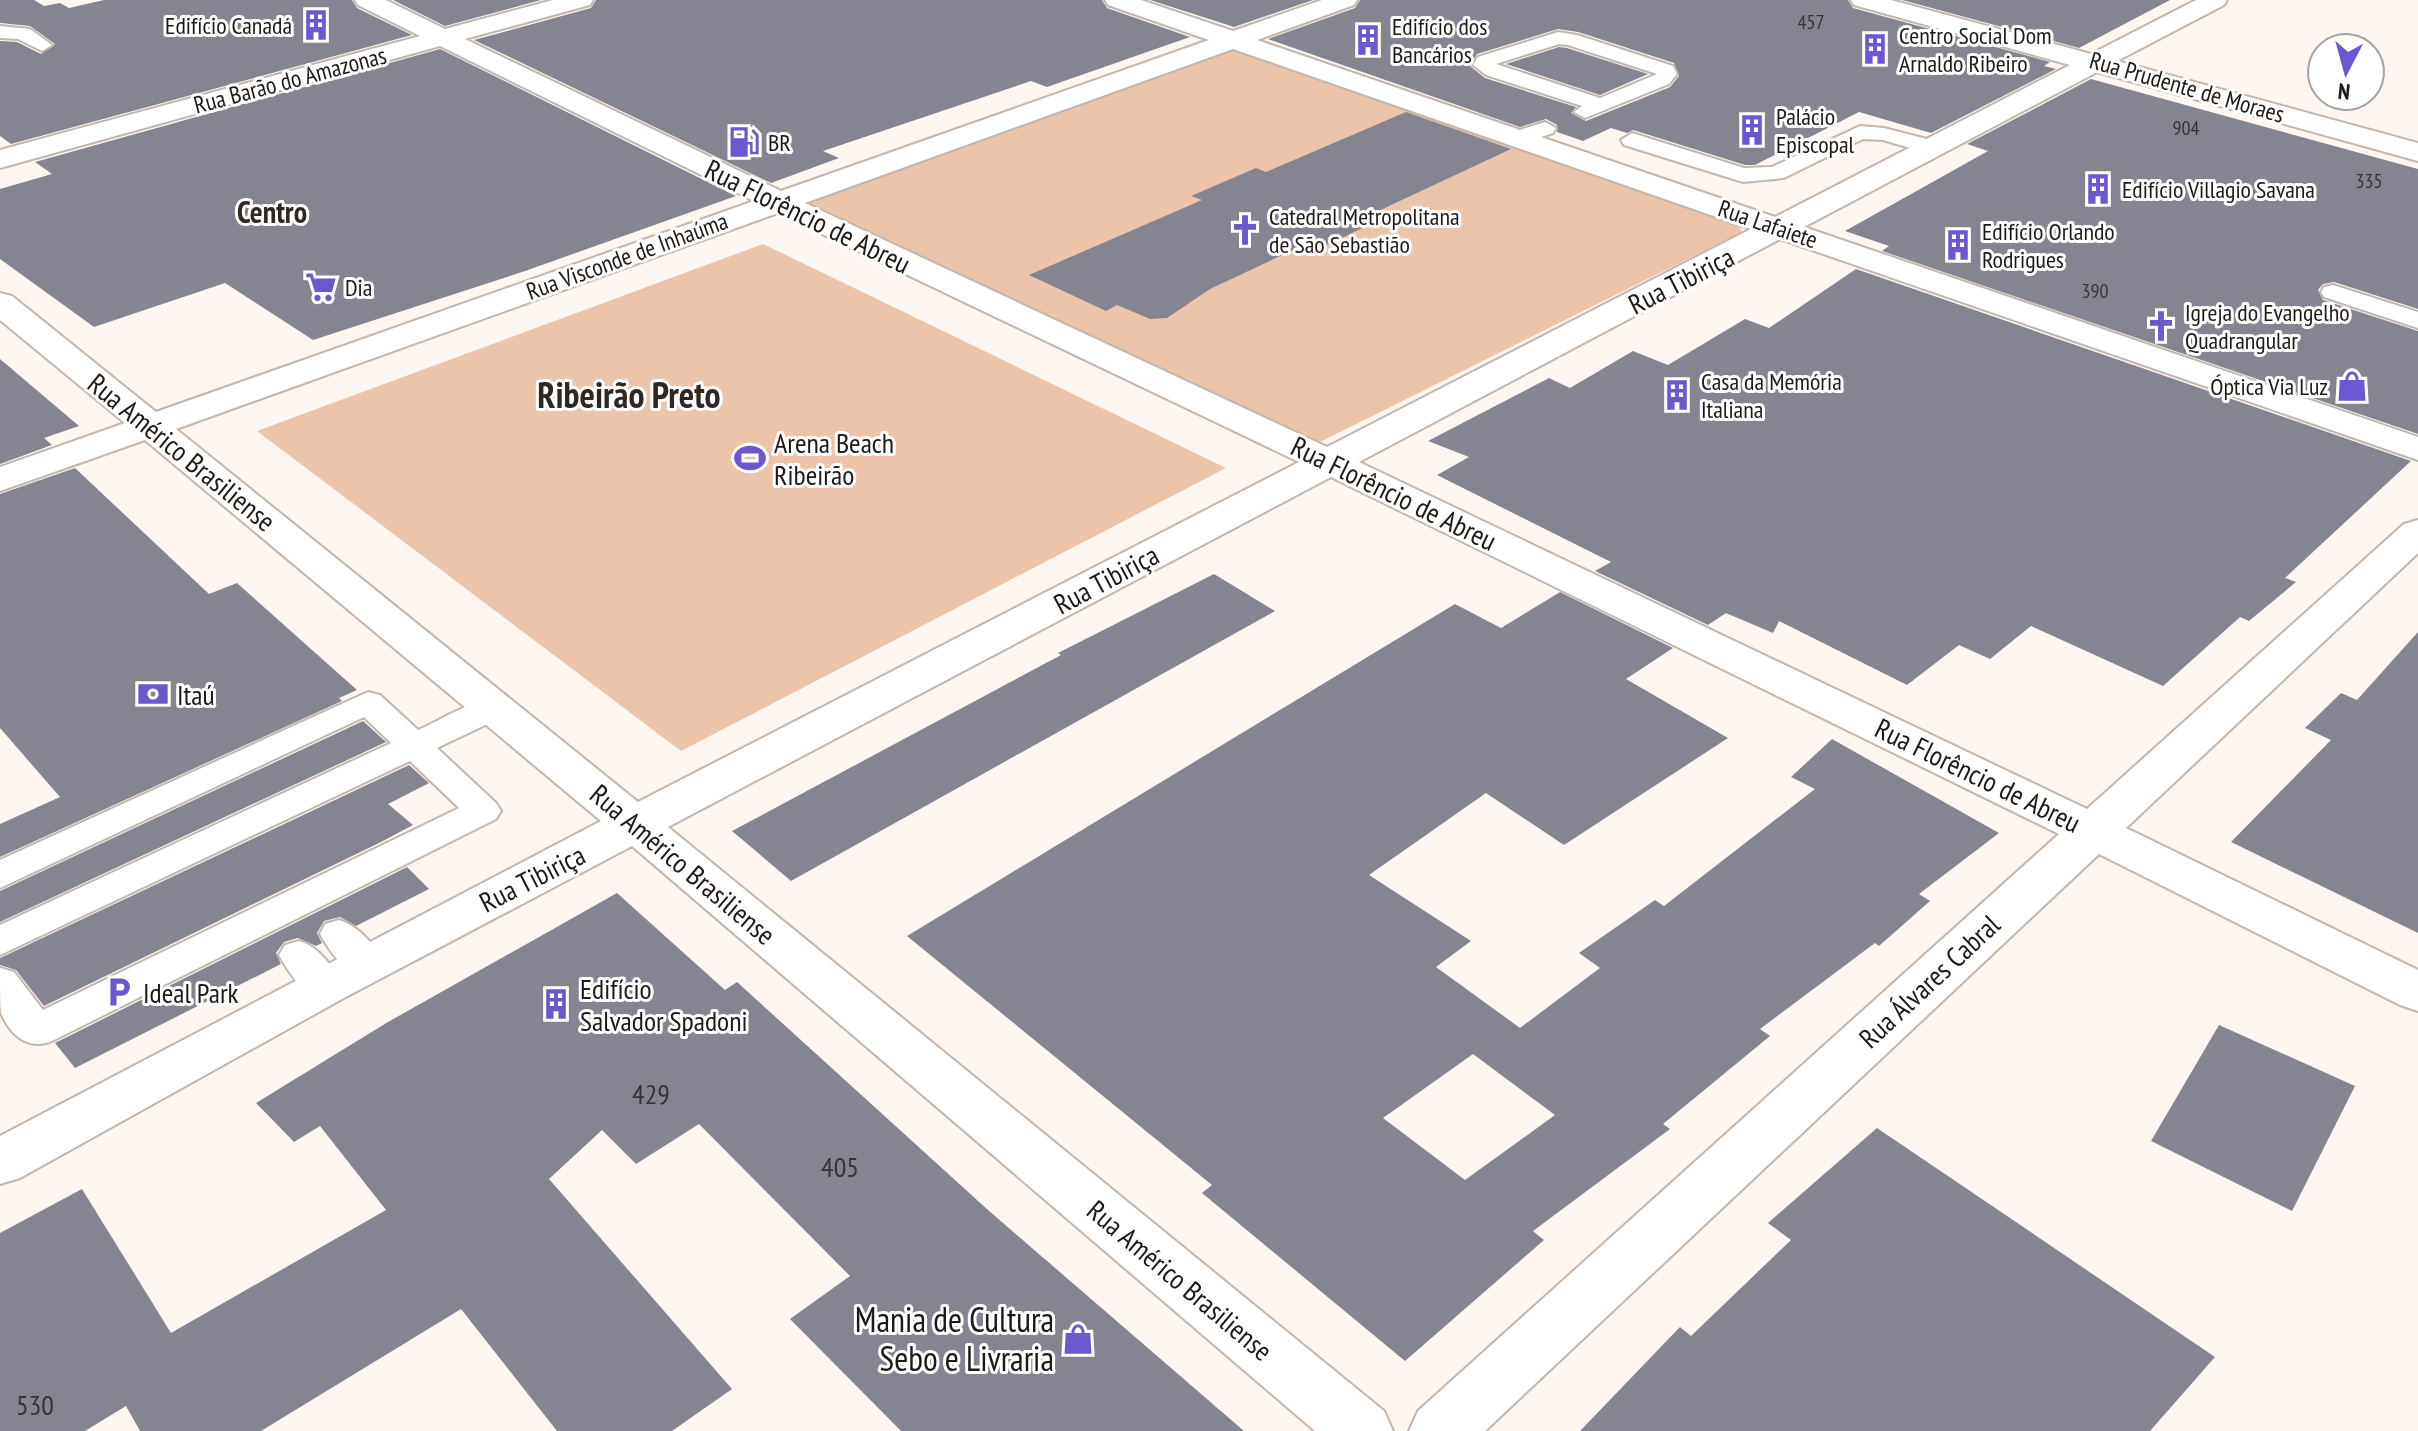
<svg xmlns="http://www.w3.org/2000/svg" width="2418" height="1431" viewBox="0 0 2418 1431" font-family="'PT Sans Narrow',sans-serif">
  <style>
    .green { fill: #ecc4a9 }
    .building { fill: #858591; fill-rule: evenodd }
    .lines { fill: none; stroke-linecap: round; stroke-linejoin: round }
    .lane-casing { stroke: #c2b6ad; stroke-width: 4 }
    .street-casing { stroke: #c2b6ad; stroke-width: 4 }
    .lane { fill: #fff; fill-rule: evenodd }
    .street { fill: #fff; fill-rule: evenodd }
    .labels { text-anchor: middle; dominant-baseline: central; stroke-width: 6; stroke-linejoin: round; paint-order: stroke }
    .far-number-label { font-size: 20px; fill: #383435 }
    .far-poi-label { font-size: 24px; fill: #1e1916; stroke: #fff; text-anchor: start }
    .far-street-label { font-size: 24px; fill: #1e1916; stroke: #fff }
    .street-label { font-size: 28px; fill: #1e1916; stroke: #fff }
    .poi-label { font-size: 28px; fill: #1e1916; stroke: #fff; text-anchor: start }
    .near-number-label { font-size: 28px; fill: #383435 }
    .far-district-label { font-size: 30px; font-weight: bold; fill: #302720; stroke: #fff }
    .near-poi-label { font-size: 34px; fill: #1e1916; stroke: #fff; text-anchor: end }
    .far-town-label { font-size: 36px; font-weight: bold; fill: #302720; stroke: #fff }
  </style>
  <rect width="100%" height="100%" fill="#fef6f1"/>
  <path class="green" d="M 1233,50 L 1724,218 L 1739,224 L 1742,232 L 1318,443 L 806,203 Z
    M 763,244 L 1226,468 L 681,751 L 257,431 Z"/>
  <path class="building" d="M 0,0 L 34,0 L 44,6 L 60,3 L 69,8 L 104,0 L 352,0 L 357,8 L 412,35 L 11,144 L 0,136 L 0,41 L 17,42 L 41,54 L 55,44 L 30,26 L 0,23 Z
    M 393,0 L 541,0 L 445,26 Z
    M 596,0 L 1102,0 L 1107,8 L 1190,37 L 1047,87 L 1031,81 L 823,151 L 839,158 L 771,183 L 474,40 L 591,8 Z
    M 1150,0 L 1313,0 L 1234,27 Z
    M 1360,0 L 1848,0 L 1853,8 L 2050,62 L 2044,66 L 2056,69 L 1931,133 L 1859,112 L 1755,165 L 1745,165 L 1633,130 L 1627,133 L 1611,128 L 1583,141 L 1557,132 L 1557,125 L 1546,119 L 1520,127 L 1268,39 L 1355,8 ZM 1558,29 L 1578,32 L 1674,63 L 1679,76 L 1670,87 L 1586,121 L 1571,113 L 1576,107 L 1485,78 L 1470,66 L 1477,54 Z
    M 1902,0 L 2170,0 L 2079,48 Z
    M 1559,47 L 1567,48 L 1648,74 L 1600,95 L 1506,64 Z
    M 440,49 L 736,196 L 525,271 L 313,340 L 225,283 L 94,327 L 0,259 L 0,189 L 52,174 L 35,162 Z
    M 2091,79 L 2418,169 L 2418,309 L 2334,282 L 2323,284 L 2318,290 L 2323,300 L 2418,331 L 2418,434 L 1882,251 L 1889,246 L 1845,231 L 1988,151 L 1967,144 Z
    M 1406,112 L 1511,149 L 1374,213 L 1385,217 L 1321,248 L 1308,243 L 1210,289 L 1167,318 L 1150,319 L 1117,305 L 1106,311 L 1029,275 L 1202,200 L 1191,196 L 1256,168 L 1266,172 Z
    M 1856,269 L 2411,461 L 2285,578 L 2296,582 L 2249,621 L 2240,617 L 2163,686 L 2031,626 L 1990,659 L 1959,645 L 1907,685 L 1779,621 L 1773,633 L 1726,613 L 1708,625 L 1595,571 L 1611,562 L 1437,475 L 1469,457 L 1428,441 L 1549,378 L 1570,388 L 1633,351 L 1668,365 L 1745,319 L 1769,328 Z
    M 0,359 L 79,426 L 44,438 L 52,445 L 0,464 Z
    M 75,468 L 209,594 L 237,583 L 357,690 L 339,698 L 342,701 L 0,857 L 0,824 L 60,797 L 0,728 L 0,494 Z
    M 1214,574 L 1275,611 L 791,881 L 732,831 L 1061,655 L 1058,653 Z
    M 1560,592 L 1673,648 L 1626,679 L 1728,738 L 1564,845 L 1486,793 L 1369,875 L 1471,941 L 1436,967 L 1520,1028 L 1600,968 L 1579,953 L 1655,900 L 1664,906 L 1815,789 L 1791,777 L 1832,739 L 1999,833 L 1919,894 L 1930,901 L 1879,946 L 1875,943 L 1760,1029 L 1770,1036 L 1663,1124 L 1670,1129 L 1533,1231 L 1544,1240 L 1405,1361 L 1202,1193 L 1212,1185 L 907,936 L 1455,604 L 1501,628 ZM 1473,1054 L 1555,1115 L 1465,1180 L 1383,1118 Z
    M 2418,632 L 2418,933 L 2231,842 L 2331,740 L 2305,728 L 2341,693 L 2357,700 Z
    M 363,721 L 386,742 L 0,922 L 0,891 Z
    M 409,765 L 429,783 L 388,804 L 413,825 L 381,842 L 44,1006 L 16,970 L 0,965 L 0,958 Z
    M 407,867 L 429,889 L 356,926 L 340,917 L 324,921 L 317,933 L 322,943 L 316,946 L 298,938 L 284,942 L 276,953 L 281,964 L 75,1068 L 55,1043 Z
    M 617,893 L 725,990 L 737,982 L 988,1210 L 1244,1431 L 901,1431 L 790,1319 L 850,1276 L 699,1124 L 636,1164 L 602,1130 L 549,1179 L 732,1389 L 672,1431 L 557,1431 L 461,1309 L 261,1431 L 140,1431 L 126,1406 L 85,1431 L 0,1431 L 0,1233 L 82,1189 L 171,1333 L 386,1210 L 320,1126 L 294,1142 L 256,1103 L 388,1022 Z
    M 2219,1025 L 2355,1086 L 2292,1211 L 2151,1141 Z
    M 1877,1128 L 2215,1357 L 2150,1431 L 1580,1431 L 1680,1327 L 1691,1336 L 1791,1240 L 1768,1223 Z"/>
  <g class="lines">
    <defs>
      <path id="lane" d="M 0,26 L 30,29 L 52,45 L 42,51 L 18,39 L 0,38 Z
        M 1558,32 L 1577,35 L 1673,66 L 1677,74 L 1669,84 L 1585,118 L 1574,112 L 1582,106 L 1486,75 L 1473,65 L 1478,57 ZM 1559,44 L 1568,45 L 1657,74 L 1600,98 L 1496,64 Z
        M 1545,122 L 1556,128 L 1553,133 L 1518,145 L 1507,138 L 1510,133 Z
        M 1860,126 L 1884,128 L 1942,143 L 1945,148 L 1934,155 L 1883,140 L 1863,139 L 1784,178 L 1743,182 L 1624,145 L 1621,140 L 1632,133 L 1744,168 L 1772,167 Z
        M 2333,285 L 2418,312 L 2418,328 L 2324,297 L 2321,292 L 2324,287 Z
        M 368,692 L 380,695 L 418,730 C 444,719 478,694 506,701 L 511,708 L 506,715 L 437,748 L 496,803 L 501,811 L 496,819 L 50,1042 C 27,1049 11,1036 1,1013 C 0,1002 0,981 0,968 L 14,972 L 43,1010 L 459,808 L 410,761 L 0,955 L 0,925 L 391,743 L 364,717 L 0,888 L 0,860 Z
        M 339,920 C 359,926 375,946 386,964 L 380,974 C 351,982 333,957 320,934 L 325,924 Z
        M 299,941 C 320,947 333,968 344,986 L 338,996 C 308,1005 293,979 279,955 L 285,945 Z"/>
      <path id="street" d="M 355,0 L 386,0 L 445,29 L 553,0 L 593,0 L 590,5 L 465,39 L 781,191 L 1209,40 L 1108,5 L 1105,0 L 1141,0 L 1233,31 L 1322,0 L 1357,0 L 1354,5 L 1257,40 L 1775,217 L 2070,65 L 1854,5 L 1851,0 L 1891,0 L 2091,54 L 2196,0 L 2227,0 L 2224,5 L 2117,61 L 2418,143 L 2418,161 L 2097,72 L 1804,227 L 2418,437 L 2418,460 L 1780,239 L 1359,462 L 2087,809 L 2404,524 L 2418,520 L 2418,553 L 2126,828 L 2418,970 L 2418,1011 L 2400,1005 L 2099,854 L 1485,1431 L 1409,1431 L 1418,1411 L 2059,834 L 1331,477 L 668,827 L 1384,1411 L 1393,1431 L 1315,1431 L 632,846 L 342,999 L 20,1178 L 0,1184 L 0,1136 L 601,821 L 145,440 L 0,491 L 0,467 L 125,423 L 0,320 L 0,293 L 12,296 L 156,412 L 754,201 L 440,46 L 0,168 L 0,150 L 420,36 L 358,5 ZM 1233,49 L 1751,229 L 1327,447 L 805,203 ZM 778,213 L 1299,462 L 638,802 L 176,429 Z"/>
    </defs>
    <use href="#lane" class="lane-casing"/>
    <use href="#street" class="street-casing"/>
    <use href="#lane" class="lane"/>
    <use href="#street" class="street"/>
  </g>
  <defs>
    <symbol id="building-bare" viewBox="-9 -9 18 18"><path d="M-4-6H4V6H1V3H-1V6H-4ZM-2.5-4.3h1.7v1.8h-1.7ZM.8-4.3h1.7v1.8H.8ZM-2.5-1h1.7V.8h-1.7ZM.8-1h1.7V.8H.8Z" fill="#6c57d0" stroke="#fff" stroke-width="2.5" paint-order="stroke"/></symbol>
    <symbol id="fuel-bare" viewBox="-9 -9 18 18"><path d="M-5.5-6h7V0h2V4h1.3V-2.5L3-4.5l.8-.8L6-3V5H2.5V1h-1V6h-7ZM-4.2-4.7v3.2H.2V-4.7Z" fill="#6c57d0" stroke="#fff" stroke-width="2.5" paint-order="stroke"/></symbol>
    <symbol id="church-bare" viewBox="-9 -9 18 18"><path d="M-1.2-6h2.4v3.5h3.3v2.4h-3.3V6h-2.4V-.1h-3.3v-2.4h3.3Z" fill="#6c57d0" stroke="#fff" stroke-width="2.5" paint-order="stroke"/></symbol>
    <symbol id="supermarket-bare" viewBox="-9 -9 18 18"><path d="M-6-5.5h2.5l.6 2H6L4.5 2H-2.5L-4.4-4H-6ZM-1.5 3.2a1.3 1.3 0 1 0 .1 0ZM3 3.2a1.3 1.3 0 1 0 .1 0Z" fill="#6c57d0" stroke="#fff" stroke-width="2.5" paint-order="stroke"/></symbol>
    <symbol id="shop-bare" viewBox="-9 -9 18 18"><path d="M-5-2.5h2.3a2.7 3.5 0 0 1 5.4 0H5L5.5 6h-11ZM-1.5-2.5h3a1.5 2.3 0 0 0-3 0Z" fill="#6c57d0" stroke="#fff" stroke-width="2.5" paint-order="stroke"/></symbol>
    <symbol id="stadium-bare" viewBox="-9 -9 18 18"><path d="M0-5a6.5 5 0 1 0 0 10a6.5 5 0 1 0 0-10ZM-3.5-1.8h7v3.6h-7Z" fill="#6c57d0" stroke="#fff" stroke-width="2.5" paint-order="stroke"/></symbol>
    <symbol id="bank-bare" viewBox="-9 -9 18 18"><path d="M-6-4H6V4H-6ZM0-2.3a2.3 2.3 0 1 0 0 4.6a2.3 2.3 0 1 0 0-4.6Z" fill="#6c57d0" stroke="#fff" stroke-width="2.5" paint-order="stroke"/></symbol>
    <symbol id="parking-bare" viewBox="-9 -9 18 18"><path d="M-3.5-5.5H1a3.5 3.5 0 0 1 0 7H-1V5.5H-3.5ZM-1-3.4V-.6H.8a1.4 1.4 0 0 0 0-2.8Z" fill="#6c57d0" stroke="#fff" stroke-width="2.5" paint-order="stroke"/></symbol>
  </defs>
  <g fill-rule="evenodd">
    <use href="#building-bare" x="294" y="3" width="44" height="44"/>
    <use href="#building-bare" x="1346" y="18" width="44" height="44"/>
    <use href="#building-bare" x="1853" y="27" width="44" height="44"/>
    <use href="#building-bare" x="1730" y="108" width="44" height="44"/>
    <use href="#fuel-bare" x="722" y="120" width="44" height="44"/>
    <use href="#building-bare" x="2076" y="167" width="44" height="44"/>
    <use href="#church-bare" x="1223" y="208" width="44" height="44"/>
    <use href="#building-bare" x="1936" y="223" width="44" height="44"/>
    <use href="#supermarket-bare" x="299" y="265" width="44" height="44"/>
    <use href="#church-bare" x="2139" y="304" width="44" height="44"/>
    <use href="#shop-bare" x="2330" y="364" width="44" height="44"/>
    <use href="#building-bare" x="1655" y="373" width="44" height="44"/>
    <use href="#stadium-bare" x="728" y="436" width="44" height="44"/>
    <use href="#bank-bare" x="131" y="672" width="44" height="44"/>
    <use href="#parking-bare" x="97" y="970" width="44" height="44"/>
    <use href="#building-bare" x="534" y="982" width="44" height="44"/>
    <use href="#shop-bare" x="1056" y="1317" width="44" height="44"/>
  </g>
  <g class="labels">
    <g class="far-number-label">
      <text x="1811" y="22">457</text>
      <text x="2186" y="128">904</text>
      <text x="2369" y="181">335</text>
      <text x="2095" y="291">390</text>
    </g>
    <g class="far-poi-label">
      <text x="292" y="25" text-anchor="end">Edifício Canadá</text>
      <text x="1392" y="26">Edifício dos<tspan x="1392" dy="28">Bancários</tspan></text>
      <text x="1899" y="35">Centro Social Dom<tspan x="1899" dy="28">Arnaldo Ribeiro</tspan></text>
      <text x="1776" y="116">Palácio<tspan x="1776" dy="28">Episcopal</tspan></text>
      <text x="768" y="142">BR</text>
      <text x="2122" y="189">Edifício Villagio Savana</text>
      <text x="1269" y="216">Catedral Metropolitana<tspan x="1269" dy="28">de São Sebastião</tspan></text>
      <text x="1982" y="231">Edifício Orlando<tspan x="1982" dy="28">Rodrigues</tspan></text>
      <text x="345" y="287">Dia</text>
      <text x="2185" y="312">Igreja do Evangelho<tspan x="2185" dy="28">Quadrangular</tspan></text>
      <text x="1701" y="381">Casa da Memória<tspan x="1701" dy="28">Italiana</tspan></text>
      <text x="2328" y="386" text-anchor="end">Óptica Via Luz</text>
    </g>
    <g class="far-street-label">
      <text transform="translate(290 80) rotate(-15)">Rua Barão do Amazonas</text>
      <text transform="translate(2187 87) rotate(16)">Rua Prudente de Moraes</text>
      <text transform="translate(1768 224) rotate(19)">Rua Lafaiete</text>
      <text transform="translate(627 256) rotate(-20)">Rua Visconde de Inhaúma</text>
    </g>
    <g class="street-label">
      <text transform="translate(808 216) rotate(26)">Rua Florêncio de Abreu</text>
      <text transform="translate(1681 280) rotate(-27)">Rua Tibiriça</text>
      <text transform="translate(182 452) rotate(39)">Rua Américo Brasiliense</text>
      <text transform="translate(1394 493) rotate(26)">Rua Florêncio de Abreu</text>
      <text transform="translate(1106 579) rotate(-28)">Rua Tibiriça</text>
      <text transform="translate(1978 775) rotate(26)">Rua Florêncio de Abreu</text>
      <text transform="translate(683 864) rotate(40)">Rua Américo Brasiliense</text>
      <text transform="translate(532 878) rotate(-27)">Rua Tibiriça</text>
      <text transform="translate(1929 981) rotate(-43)">Rua Álvares Cabral</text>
      <text transform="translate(1180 1280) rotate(40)">Rua Américo Brasiliense</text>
    </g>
    <g class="poi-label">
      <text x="774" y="442">Arena Beach<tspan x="774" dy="32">Ribeirão</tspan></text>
      <text x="177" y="694">Itaú</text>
      <text x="580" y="988">Edifício<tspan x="580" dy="32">Salvador Spadoni</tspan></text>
      <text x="143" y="992">Ideal Park</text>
    </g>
    <g class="near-number-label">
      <text x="651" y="1093">429</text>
      <text x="840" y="1166">405</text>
      <text x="35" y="1404">530</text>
    </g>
    <g class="far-district-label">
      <text x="272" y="211">Centro</text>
    </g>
    <g class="near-poi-label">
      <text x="1054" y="1319">Mania de Cultura<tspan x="1054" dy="39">Sebo e Livraria</tspan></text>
    </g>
    <g class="far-town-label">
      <text x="629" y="394">Ribeirão Preto</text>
    </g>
  </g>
  <g transform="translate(2346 72) rotate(186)"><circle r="38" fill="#ffffff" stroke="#a5a3a2" stroke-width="2"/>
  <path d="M0-6L14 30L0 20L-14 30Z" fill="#6c57d0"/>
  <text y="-12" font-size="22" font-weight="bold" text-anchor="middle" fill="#1e1916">N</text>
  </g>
</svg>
